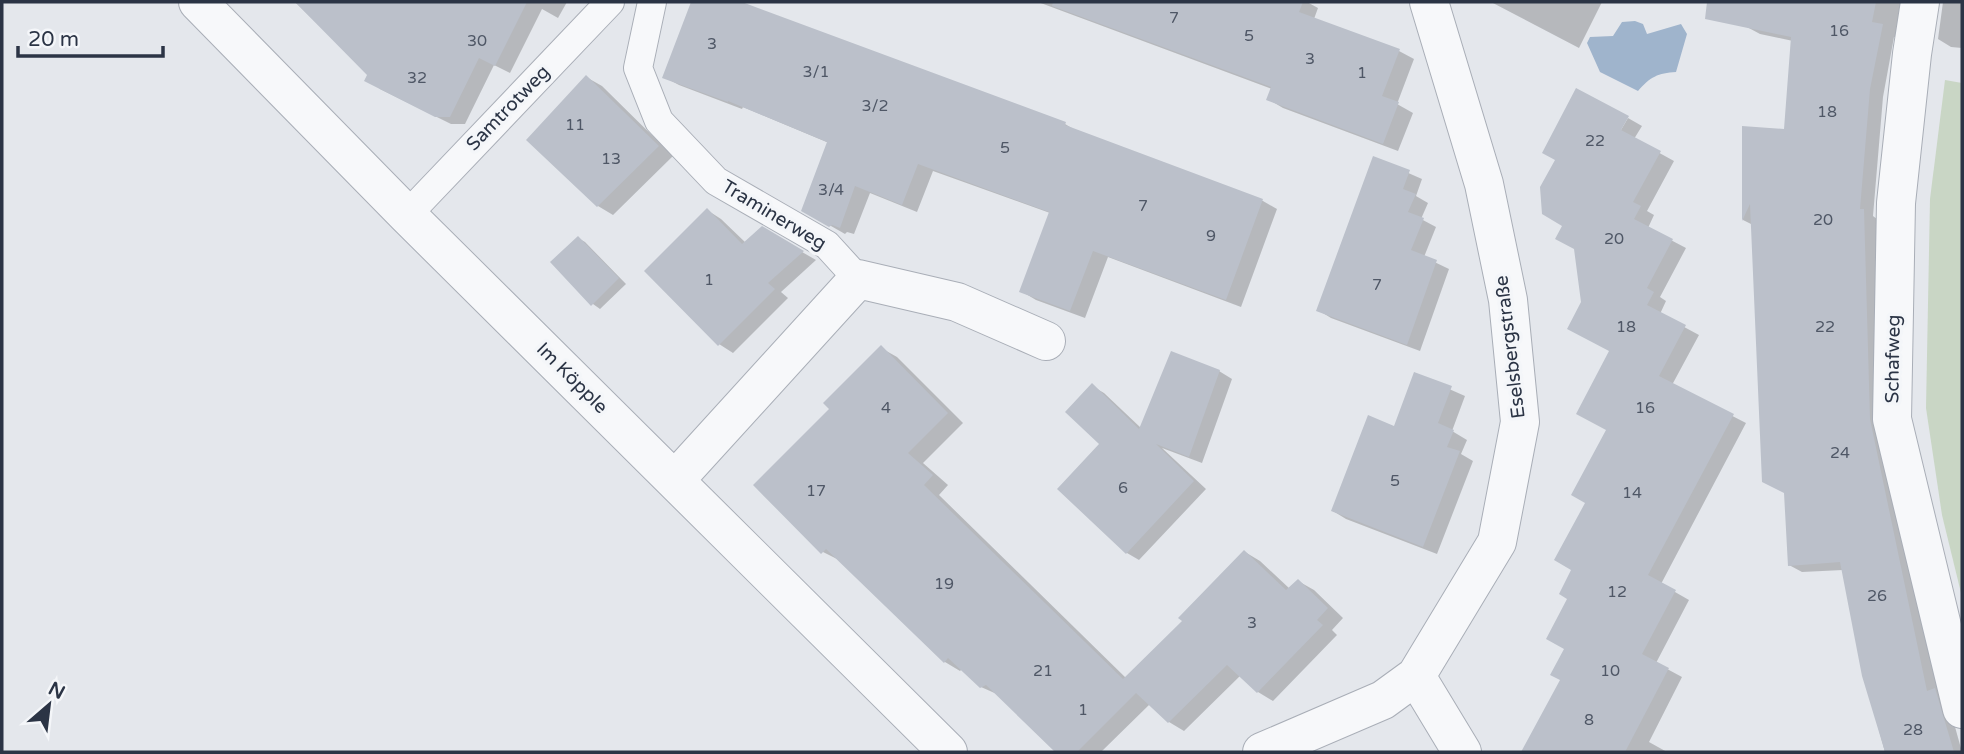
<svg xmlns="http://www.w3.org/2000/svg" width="1964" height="754" viewBox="0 0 1964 754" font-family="'Varela Round',sans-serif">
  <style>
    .green { fill: #c9d6c5 }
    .water { fill: #9fb4cc }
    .shadow { fill: #0003 }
    .building { fill: #bbc0ca }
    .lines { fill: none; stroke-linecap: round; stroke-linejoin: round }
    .service-casing { stroke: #a9aeb7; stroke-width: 30 }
    .minor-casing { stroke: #a9aeb7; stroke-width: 40 }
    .service { stroke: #f7f8fa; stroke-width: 28 }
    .minor { stroke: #f7f8fa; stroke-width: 38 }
    .labels { text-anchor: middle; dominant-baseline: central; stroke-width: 7; stroke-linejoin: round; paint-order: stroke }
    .number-label { font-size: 16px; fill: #4f5766 }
    .street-label { font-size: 19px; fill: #2b3445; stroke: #f4f6f9 }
  </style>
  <rect width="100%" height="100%" fill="#e4e7ec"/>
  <path class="green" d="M 1945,80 L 1962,83 L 1962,597 L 1942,515 L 1926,408 L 1930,199 Z"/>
  <path class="water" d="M 1635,21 L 1643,24 L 1647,34 L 1681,24 L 1687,34 L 1676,72 C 1658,73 1650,77 1638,91 L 1600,72 L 1587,43 L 1590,37 L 1613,36 L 1622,22 Z"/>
  <path class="shadow" d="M 295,2 L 374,2 L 408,35 L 425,2 L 567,2 L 558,18 L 542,9 L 510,73 L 494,65 L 465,124 L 451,124 L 380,89 L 369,74 Z
    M 693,2 L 737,2 L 1065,124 L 1080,133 L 1263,201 L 1277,209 L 1241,307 L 1108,257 L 1085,318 L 1036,300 L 1021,291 L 1050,213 L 933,171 L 917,212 L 870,193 L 854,234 L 847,232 L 845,234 L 803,210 L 829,143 L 743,107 L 742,109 L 679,85 L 664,77 Z
    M 1038,2 L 1307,2 L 1318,8 L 1314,19 L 1399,51 L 1414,59 L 1397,104 L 1413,113 L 1398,151 L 1283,108 L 1268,99 L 1272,89 Z
    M 1491,2 L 1602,2 L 1579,48 Z
    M 1750,2 L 1913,2 L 1906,39 L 1894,37 L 1883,97 L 1873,216 L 1877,219 L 1898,495 L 1938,692 L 1947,698 L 1962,752 L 1885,752 L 1864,676 L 1843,570 L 1802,572 L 1789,565 L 1785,493 L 1753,225 L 1743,220 L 1744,128 L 1785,131 L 1793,41 L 1760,34 L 1747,27 Z
    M 1943,2 L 1962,2 L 1962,48 L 1951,47 L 1938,39 Z
    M 586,77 L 602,86 L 673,156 L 613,215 L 598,206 Z
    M 1628,118 L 1642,126 L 1634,139 L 1674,161 L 1647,211 L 1654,215 L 1648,228 L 1686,248 L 1660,297 L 1666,301 L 1660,314 L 1699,335 L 1672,385 L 1746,423 L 1661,584 L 1689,600 L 1656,663 L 1682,677 L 1649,742 L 1667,752 L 1523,752 L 1562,680 L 1574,570 L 1587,502 L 1608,430 L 1611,351 L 1583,303 L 1576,248 L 1557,238 Z
    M 1374,158 L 1422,179 L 1416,196 L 1428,203 L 1421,219 L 1436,227 L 1424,257 L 1449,269 L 1420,351 L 1331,318 L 1318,310 Z
    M 707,210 L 721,219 L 746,243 L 762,229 L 816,260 L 781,292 L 788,298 L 733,353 L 719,344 Z
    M 578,238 L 585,242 L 626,284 L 600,309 L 593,304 Z
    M 881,348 L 897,357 L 963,423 L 923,463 L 948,485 L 939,495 L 1126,678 L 1184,621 L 1245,552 L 1260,561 L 1290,589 L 1298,581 L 1314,590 L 1343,618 L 1332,630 L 1337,635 L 1273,701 L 1258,692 L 1241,675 L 1184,731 L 1169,722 L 1150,704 L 1101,752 L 1057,752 L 999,695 L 981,687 L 962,669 L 960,671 L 945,662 L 839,560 L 823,552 L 832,409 Z
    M 1219,371 L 1232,379 L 1202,463 L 1162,448 L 1206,489 L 1139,560 L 1127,553 L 1102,444 L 1092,386 L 1104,393 L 1141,428 Z
    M 1415,374 L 1465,396 L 1452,431 L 1467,440 L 1461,454 L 1473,461 L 1437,554 L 1346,519 L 1333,511 L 1395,428 Z"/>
  <path class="building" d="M 295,2 L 527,2 L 495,66 L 479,58 L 450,117 L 435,117 L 364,81 L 367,75 Z
    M 691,2 L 742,2 L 1066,122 L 1065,125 L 1263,199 L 1226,300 L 1093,251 L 1070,311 L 1019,292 L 1049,212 L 918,164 L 902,205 L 855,186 L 840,228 L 832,225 L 829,227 L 801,211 L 827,142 L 728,101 L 728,102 L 662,78 Z
    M 1053,2 L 1303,2 L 1299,12 L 1400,49 L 1382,96 L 1399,102 L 1383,144 L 1266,100 L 1271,87 L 1052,6 Z
    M 1707,2 L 1876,2 L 1872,22 L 1883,24 L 1870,89 L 1860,209 L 1864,209 L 1870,419 L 1927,691 L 1935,688 L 1954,752 L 1885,752 L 1862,676 L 1840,562 L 1788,566 L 1784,493 L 1762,482 L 1750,204 L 1742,221 L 1742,126 L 1784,129 L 1791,37 L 1705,19 Z
    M 586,75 L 659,146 L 597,207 L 526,140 Z
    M 1576,88 L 1629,116 L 1621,130 L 1661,151 L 1633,202 L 1641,206 L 1634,219 L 1673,239 L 1647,288 L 1654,292 L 1647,305 L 1686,325 L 1659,376 L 1734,414 L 1648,575 L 1676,590 L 1642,654 L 1669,668 L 1625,752 L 1521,752 L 1560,680 L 1550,675 L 1564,649 L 1546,639 L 1567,599 L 1559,594 L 1571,570 L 1554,560 L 1585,503 L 1571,495 L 1606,430 L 1576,414 L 1609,351 L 1567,329 L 1581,302 L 1574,249 L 1555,239 L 1562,226 L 1542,214 L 1540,187 L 1555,160 L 1542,153 Z
    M 1373,156 L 1410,170 L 1403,189 L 1416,194 L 1408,212 L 1424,218 L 1411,250 L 1437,260 L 1407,345 L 1316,311 Z
    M 707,208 L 742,244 L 762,226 L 804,251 L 768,283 L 775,289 L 718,346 L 644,271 Z
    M 578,236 L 619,278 L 591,306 L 550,262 Z
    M 881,345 L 948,413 L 908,453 L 933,475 L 924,485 L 1123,679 L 1182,621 L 1178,618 L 1244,550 L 1286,590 L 1298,579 L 1328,608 L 1317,620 L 1323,625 L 1257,693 L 1227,665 L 1168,723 L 1136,693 L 1077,752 L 1055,752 L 986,685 L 980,688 L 948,658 L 944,663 L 826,549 L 821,554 L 753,485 L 829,409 L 823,403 Z
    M 1171,351 L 1220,370 L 1189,457 L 1156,444 L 1194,481 L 1126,554 L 1057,489 L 1099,444 L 1065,412 L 1092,383 L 1139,429 Z
    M 1414,372 L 1452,386 L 1438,423 L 1454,430 L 1447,447 L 1460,451 L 1423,547 L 1331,511 L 1368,415 L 1394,426 Z"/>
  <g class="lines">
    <defs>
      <path id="service" d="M 652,2 L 638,68 L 659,121 L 716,181 L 827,245 L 858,279
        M 407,215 L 610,2"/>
      <path id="minor" d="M 198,2 L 407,215 L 948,752
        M 1920,2 L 1912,54 L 1896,203 L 1892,419 L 1962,709
        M 675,480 L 858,279 L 957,302 L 1046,341
        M 1416,676 L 1462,752
        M 1262,752 L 1383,700 L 1416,676 L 1497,542 L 1520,422 L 1508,300 L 1484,184 L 1429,2"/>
    </defs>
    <use href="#service" class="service-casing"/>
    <use href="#minor" class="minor-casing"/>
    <use href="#service" class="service"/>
    <use href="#minor" class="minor"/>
  </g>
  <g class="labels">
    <g class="number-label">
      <text x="1174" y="18">7</text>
      <text x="1839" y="31">16</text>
      <text x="1249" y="36">5</text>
      <text x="477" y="41">30</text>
      <text x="712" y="44">3</text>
      <text x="1310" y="59">3</text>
      <text x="816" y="72">3/1</text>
      <text x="1362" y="73">1</text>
      <text x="417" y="78">32</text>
      <text x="875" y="106">3/2</text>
      <text x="1827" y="112">18</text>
      <text x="575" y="125">11</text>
      <text x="1595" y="141">22</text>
      <text x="1005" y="148">5</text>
      <text x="611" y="159">13</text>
      <text x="831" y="190">3/4</text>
      <text x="1143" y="206">7</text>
      <text x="1823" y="220">20</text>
      <text x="1211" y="236">9</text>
      <text x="1614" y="239">20</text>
      <text x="709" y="280">1</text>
      <text x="1377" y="285">7</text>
      <text x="1626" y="327">18</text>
      <text x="1825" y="327">22</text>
      <text x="886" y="408">4</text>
      <text x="1645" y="408">16</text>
      <text x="1840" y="453">24</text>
      <text x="1395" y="481">5</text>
      <text x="1123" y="488">6</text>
      <text x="816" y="491">17</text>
      <text x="1632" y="493">14</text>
      <text x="944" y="584">19</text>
      <text x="1617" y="592">12</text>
      <text x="1877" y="596">26</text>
      <text x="1252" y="623">3</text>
      <text x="1043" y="671">21</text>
      <text x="1610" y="671">10</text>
      <text x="1083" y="710">1</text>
      <text x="1589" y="720">8</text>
      <text x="1913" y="730">28</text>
    </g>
    <g class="street-label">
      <text transform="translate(508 108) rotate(-46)">Samtrotweg</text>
      <text transform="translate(774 215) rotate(31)">Traminerweg</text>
      <text transform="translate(1510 347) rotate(-97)">Eselsbergstraße</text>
      <text transform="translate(1893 359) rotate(-89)">Schafweg</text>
      <text transform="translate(572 378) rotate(45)">Im Köpple</text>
    </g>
  </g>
  <rect width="1964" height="754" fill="none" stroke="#2b3445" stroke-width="7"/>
  <g transform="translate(49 705) rotate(28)" stroke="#f4f6f9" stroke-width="5" paint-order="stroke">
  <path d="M0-5L12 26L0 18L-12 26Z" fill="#2b3445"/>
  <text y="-10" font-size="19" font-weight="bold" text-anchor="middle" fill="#2b3445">N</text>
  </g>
  <path d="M18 46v10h145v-10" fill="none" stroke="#2b3445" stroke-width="3.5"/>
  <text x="28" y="46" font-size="21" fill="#2b3445" stroke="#f4f6f9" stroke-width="5" paint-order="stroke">20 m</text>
</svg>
